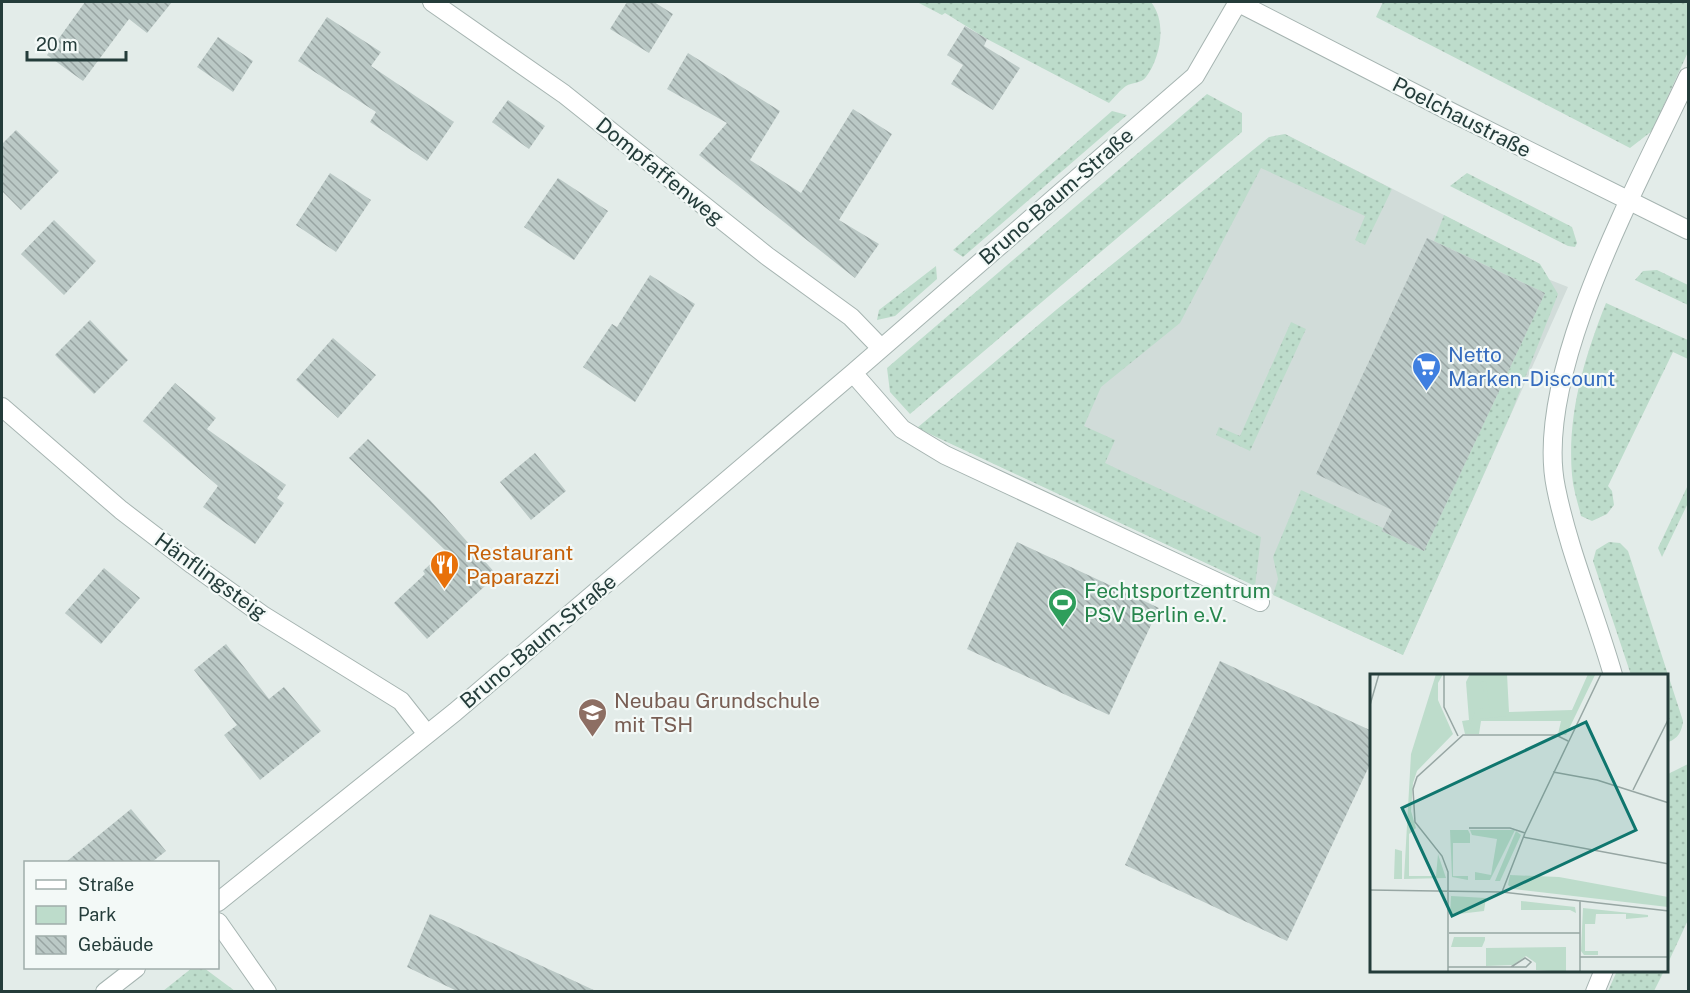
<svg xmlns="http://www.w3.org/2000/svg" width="1690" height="993" viewBox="0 0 1690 993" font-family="'Public Sans',sans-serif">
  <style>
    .built { fill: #d1dcd9 }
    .green { fill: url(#green-dots) }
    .building { fill: url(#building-back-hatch) }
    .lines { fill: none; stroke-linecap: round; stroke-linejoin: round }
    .minor-casing { stroke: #a6b4b1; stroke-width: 20 }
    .minor { stroke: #fff; stroke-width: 18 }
    .labels { text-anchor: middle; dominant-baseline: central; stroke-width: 4.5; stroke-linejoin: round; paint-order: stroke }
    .street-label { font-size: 21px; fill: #243c3a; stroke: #f3f9f7 }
    .shop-label { font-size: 21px; fill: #366cbe; stroke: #f3f9f7; text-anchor: start }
    .food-label { font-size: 21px; fill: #c56008; stroke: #f3f9f7; text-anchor: start }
    .leisure-label { font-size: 21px; fill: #27864d; stroke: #f3f9f7; text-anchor: start }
    .education-label { font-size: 21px; fill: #785e54; stroke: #f3f9f7; text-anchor: start }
    .inset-road { fill: none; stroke: #97a6a3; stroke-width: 1.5 }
    .view { fill: #0f766e; fill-opacity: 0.15; stroke: #0f766e; stroke-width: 3 }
    .inset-edge { fill: none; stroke: #243c3a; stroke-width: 3 }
  </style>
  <defs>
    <pattern id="green-dots" width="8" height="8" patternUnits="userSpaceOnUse" patternTransform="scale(1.5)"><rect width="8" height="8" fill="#bddccb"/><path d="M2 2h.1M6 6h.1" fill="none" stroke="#a2beaf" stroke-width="1.8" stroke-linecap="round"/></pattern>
    <pattern id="building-back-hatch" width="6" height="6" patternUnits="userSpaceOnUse" patternTransform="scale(1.5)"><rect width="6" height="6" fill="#bbc9c6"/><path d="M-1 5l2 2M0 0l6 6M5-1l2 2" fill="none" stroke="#98a4a2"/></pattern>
  </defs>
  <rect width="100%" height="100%" fill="#e3ece9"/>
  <path class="built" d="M 1285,134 L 1540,264 L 1535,274 L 1568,287 L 1403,655 L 931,434 Z"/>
  <path class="green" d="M 917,2 L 1151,2 C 1167,22 1161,57 1146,77 C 1141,84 1132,82 1126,86 C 1120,90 1114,98 1109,103 L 987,39 L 945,13 L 942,15 Z
    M 1383,2 L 1688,2 L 1688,52 L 1652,131 L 1630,148 L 1376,17 Z
    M 1207,94 L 1242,113 L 1242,132 L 910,414 L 890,392 L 887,368 Z
    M 1112,111 L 1127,115 L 963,257 L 953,250 Z
    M 1285,134 L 1392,189 L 1365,245 L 1355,240 L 1365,216 L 1261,168 L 1180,323 L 1101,387 L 1084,426 L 1115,440 L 1105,463 L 1261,537 L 1255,586 L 917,428 L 1056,310 L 1269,137 Z
    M 1467,173 L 1572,227 L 1577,243 L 1575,247 L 1568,246 L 1450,186 Z
    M 1444,215 L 1540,264 L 1558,294 L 1512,411 L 1403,655 L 1273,595 L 1278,579 L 1273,557 L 1301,490 L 1383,528 L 1382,531 L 1424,551 L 1545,293 L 1434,241 Z
    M 936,266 L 937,279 L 895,316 L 877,320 L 879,310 Z
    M 1657,270 L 1688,285 L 1688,305 L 1635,280 L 1643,271 Z
    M 1606,303 L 1688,340 L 1688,359 L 1673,352 L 1608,486 L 1612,491 L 1614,505 L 1607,514 L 1592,521 L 1581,516 C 1578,503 1573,489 1572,475 C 1567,415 1584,358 1606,303 Z
    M 1291,322 L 1306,329 L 1250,451 L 1216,435 L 1219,427 L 1240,436 Z
    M 1688,485 L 1688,503 L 1662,557 L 1658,548 Z
    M 1609,542 L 1620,543 L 1628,551 L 1683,721 C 1682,731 1678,739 1668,742 L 1668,675 L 1631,675 L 1593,561 L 1596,550 Z
    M 1688,764 L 1688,920 L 1668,963 L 1668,774 Z
    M 192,968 L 204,968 L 235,991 L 163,991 Z
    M 1617,971 L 1617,970 L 1664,971 L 1654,991 L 1608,991 Z"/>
  <path class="building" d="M 85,2 L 172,2 L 147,33 L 129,19 L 83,81 L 47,55 Z
    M 627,2 L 654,2 L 673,14 L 649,53 L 610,29 Z
    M 327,17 L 381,52 L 371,66 L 454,122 L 427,161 L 370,122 L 376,112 L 298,61 Z
    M 965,26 L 987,39 L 984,46 L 1020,68 L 993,110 L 951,84 L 963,65 L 947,55 Z
    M 218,37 L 253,61 L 233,92 L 197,67 Z
    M 688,53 L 780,111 L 750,160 L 801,193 L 853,109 L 892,134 L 839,220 L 879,244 L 855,278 L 699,155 L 727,123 L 667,89 Z
    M 508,100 L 545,126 L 529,149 L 492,122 Z
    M 16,130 L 59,171 L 21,210 L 2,191 L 2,144 Z
    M 330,173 L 371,200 L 336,252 L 296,225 Z
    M 558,178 L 608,211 L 574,260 L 524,227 Z
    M 54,220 L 96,261 L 64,295 L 21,254 Z
    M 1427,238 L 1545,293 L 1424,551 L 1382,531 L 1392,510 L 1316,474 Z
    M 650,275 L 695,304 L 635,402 L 583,367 L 612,324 L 617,327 Z
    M 90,320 L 128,360 L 94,394 L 55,355 Z
    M 333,338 L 376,375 L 338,418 L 296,380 Z
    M 175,383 L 216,418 L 207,429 L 286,485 L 277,498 L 284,503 L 255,544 L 203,507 L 218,486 L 143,421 Z
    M 368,439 L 430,500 L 497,575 L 427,639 L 394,603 L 425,574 L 423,571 L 445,550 L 349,458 Z
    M 535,453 L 566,491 L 531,520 L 500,482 Z
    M 1017,542 L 1159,608 L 1109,715 L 967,649 Z
    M 104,568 L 140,598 L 101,644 L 65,613 Z
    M 226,644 L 269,699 L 284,687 L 321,731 L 260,780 L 224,735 L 237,725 L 194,670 Z
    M 1220,661 L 1372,731 L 1372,760 L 1287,941 L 1125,865 Z
    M 131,809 L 166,851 L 152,862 L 66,862 Z
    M 430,914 L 598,992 L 459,992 L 407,967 Z"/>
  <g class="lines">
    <defs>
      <path id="minor" d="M 432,2 L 564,94 L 767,256 L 851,317 L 881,348
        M 1237,2 L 1453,113 L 1688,230
        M 853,373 L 902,429 L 945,455 L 1260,602
        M 2,407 L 121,510 L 193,565 L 264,616 L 401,701 L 427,734
        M 1613,675 C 1595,612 1569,552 1556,488 C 1532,373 1640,181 1688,77
        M 218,902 L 455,712 L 853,373 L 1195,76 L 1238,2
        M 218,922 L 267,992
        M 105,992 L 136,968
        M 1595,992 L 1604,970"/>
    </defs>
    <use href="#minor" class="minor-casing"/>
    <use href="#minor" class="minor"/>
  </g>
  <defs>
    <symbol id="supermarket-pin" viewBox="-11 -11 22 30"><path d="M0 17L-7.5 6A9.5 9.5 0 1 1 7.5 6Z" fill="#3f7fe0" stroke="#f3f9f7"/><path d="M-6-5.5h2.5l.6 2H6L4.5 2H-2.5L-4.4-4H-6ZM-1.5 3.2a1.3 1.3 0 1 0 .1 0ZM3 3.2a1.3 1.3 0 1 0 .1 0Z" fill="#fff"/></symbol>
    <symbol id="restaurant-pin" viewBox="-11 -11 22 30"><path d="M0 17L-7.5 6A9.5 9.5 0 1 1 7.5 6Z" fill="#e8710a" stroke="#f3f9f7"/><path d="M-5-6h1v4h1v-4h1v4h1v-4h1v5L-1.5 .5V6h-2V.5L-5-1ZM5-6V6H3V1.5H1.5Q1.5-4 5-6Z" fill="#fff"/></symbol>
    <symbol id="stadium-pin" viewBox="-11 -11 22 30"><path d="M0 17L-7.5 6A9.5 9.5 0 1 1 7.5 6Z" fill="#2e9e5b" stroke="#f3f9f7"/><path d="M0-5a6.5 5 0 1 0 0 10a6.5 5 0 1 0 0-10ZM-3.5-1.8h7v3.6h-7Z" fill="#fff"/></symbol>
    <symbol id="school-pin" viewBox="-11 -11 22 30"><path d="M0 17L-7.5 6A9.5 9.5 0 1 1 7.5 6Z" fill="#8d6e63" stroke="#f3f9f7"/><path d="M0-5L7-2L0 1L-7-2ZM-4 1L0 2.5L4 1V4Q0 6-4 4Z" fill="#fff"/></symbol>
  </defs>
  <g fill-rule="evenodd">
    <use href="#supermarket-pin" x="1410" y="350" width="33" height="45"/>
    <use href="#restaurant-pin" x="428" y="548" width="33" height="45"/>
    <use href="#stadium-pin" x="1046" y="586" width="33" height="45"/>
    <use href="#school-pin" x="576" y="696" width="33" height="45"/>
  </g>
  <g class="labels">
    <g class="street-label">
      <text transform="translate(1462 117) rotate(27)">Poelchaustraße</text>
      <text transform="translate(660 171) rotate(39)">Dompfaffenweg</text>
      <text transform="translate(1056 196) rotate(-41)">Bruno-Baum-Straße</text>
      <text transform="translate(211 576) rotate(36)">Hänflingsteig</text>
      <text transform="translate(538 641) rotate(-40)">Bruno-Baum-Straße</text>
    </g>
    <g class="shop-label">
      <text x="1448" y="354">Netto<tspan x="1448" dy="24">Marken-Discount</tspan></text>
    </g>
    <g class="food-label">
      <text x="466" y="552">Restaurant<tspan x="466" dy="24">Paparazzi</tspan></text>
    </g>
    <g class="leisure-label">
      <text x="1084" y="590">Fechtsportzentrum<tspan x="1084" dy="24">PSV Berlin e.V.</tspan></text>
    </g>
    <g class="education-label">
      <text x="614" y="700">Neubau Grundschule<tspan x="614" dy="24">mit TSH</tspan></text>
    </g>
  </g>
  <g transform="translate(1370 674)">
    <rect width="298" height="298" fill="#e3ece9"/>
    <path d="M 66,0 L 73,0 L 68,9 L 68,26 L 83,60 L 47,97 L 43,109 L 41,137 L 46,154 L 39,160 L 39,202 L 66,202 L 68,180 L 76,204 L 34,205 L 41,80 ZM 100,0 L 137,0 L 139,38 L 202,36 L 218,0 L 225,1 L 196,61 L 188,60 L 191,47 L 111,47 L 109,60 L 95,60 L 92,47 L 99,46 L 96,8 ZM 80,156 L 98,156 L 100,160 L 100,169 L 83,169 L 83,202 L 98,202 L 98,206 L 82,203 ZM 100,156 L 145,156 L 120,206 L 105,206 L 105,198 L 121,201 L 127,165 L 102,161 ZM 146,157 L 151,161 L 130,207 L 125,207 ZM 25,175 L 32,177 L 32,205 L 24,205 ZM 140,201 L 189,203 L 298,223 L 298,233 L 143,215 L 138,211 ZM 81,222 L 116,224 L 114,237 L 80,241 ZM 151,227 L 205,233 L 206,239 L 200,236 L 151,236 ZM 213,234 L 278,241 L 278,243 L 256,245 L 256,240 L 226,240 L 225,250 L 215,250 L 215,277 L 228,277 L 228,281 L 214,281 L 211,277 ZM 84,263 L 115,263 L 115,266 L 112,273 L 81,273 ZM 196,273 L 196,298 L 166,296 L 166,289 L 156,282 L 143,291 L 116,292 L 116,274 Z" fill="#bddccb"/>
    <path d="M 116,7 L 120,39 L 137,42 L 110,45 L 106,55 L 98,56 L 105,38 L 116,32 L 109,25 L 114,17 L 110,8 Z" fill="#bddccb"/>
    <path class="inset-road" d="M 74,0 L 74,33 L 88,62M 0,31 L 9,0M 183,98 L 227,106 L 299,129M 263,116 L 299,44M 99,154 L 140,154 L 155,159M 153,163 L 299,190M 0,216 L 132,218 L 299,237M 132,218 L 155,159 L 231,0M 79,259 L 210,259M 210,283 L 299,283M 78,293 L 156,293 L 161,288 L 155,284 L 141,293M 78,298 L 78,198 L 72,182 L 45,148 L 43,115 L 47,103 L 93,61 L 186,61 L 198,67M 210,298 L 210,227"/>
    <path class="view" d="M 216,48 L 266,156 L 82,242 L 32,134 Z"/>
    <rect width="298" height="298" class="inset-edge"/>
  </g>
  <rect width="1690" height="993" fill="none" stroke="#243c3a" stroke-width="6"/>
  <rect x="24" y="861" width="195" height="108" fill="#f3f9f7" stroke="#a0adab" stroke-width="1.5"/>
  <rect x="36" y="880" width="30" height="9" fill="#ffffff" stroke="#a0adab" stroke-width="1.5"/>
  <text x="78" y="891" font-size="18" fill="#243c3a">Straße</text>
  <rect x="36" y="906" width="30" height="18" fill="#bddccb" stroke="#a0adab" stroke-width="1.5"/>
  <text x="78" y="921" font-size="18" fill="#243c3a">Park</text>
  <rect x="36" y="936" width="30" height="18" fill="url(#building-back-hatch)" stroke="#a0adab" stroke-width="1.5"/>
  <text x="78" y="951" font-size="18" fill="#243c3a">Gebäude</text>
  <path d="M27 51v9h99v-9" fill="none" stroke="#243c3a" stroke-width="3"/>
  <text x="36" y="51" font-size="18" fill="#243c3a" stroke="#f3f9f7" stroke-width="4.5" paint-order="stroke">20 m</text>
</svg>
